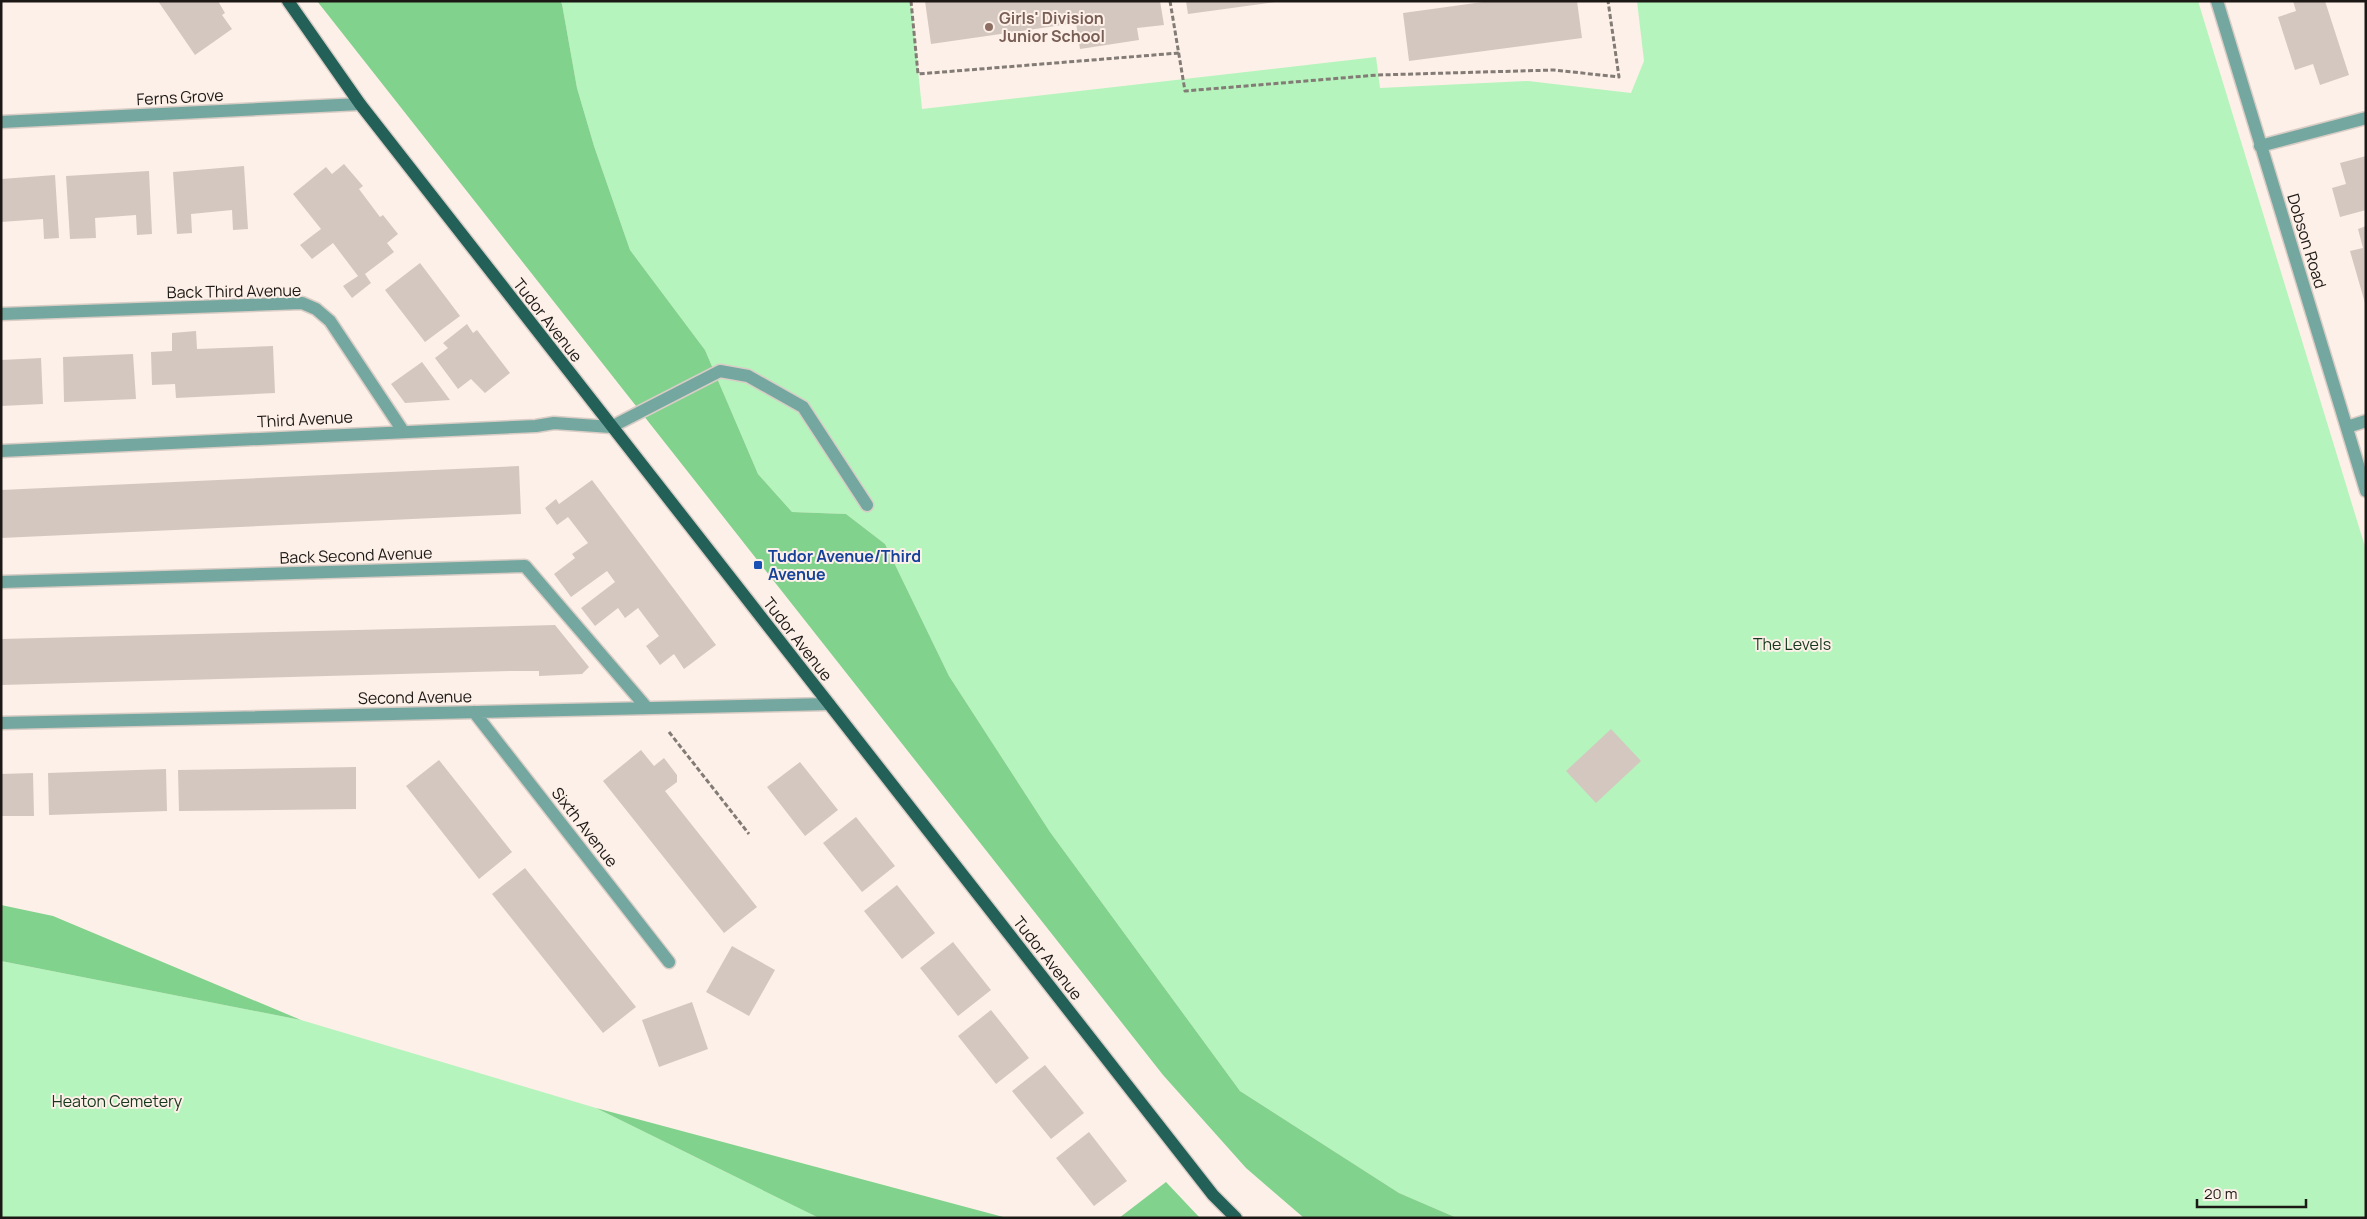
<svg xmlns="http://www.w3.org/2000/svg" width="2367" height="1219" viewBox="0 0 2367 1219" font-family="Manrope,sans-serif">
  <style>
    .green { fill: #b5f4bc }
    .forest { fill: #81d28d }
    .building { fill: #d4c7c0 }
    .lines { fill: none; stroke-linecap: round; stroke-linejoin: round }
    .minor-casing { stroke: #d9cdc6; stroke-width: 15 }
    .major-casing { stroke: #d9cdc6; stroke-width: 15 }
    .path { stroke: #837b75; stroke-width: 3; stroke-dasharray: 5 2.5; stroke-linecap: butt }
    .minor { stroke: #73a79f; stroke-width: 12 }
    .major { stroke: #226058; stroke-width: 12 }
    .education-dot { fill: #8d6e63; stroke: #fdf0e8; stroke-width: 2 }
    .transit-dot { fill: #1a4fb4; stroke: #fdf0e8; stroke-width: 2 }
    .labels { text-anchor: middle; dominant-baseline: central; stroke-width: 4; stroke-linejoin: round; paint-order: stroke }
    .education-label { font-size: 16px; font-weight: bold; fill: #785e54; stroke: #fdf0e8; text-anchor: start }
    .street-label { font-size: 16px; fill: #1c1815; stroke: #fdf0e8 }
    .transit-label { font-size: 16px; font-weight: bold; fill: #164399; stroke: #fdf0e8; text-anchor: start }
    .park-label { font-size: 16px; fill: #16381c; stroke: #fdf0e8 }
  </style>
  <rect width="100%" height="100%" fill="#fdf0e8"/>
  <path class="green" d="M 560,1 L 911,1 L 922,109 L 1376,57 L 1380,88 L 1528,81 L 1631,93 L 1644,61 L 1637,1 L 2198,1 L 2366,550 L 2366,1218 L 1457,1218 L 1399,1193 L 1240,1091 L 1050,832 L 949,676 L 885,544 L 846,514 L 792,512 L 758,474 L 705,350 L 630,250 L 594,146 L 577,88 L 562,4 Z
    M 1,961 L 301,1020 L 596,1108 L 819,1218 L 1,1218 Z"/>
  <path class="forest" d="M 317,1 L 560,1 L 562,4 L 577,88 L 594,146 L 630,250 L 705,350 L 758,474 L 792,512 L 846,514 L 885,544 L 949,676 L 1050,832 L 1240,1091 L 1399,1193 L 1457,1218 L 1304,1218 L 1246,1168 L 1163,1075 Z
    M 1,905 L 53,916 L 301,1020 L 1,961 Z
    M 596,1108 L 1007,1218 L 819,1218 Z
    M 1166,1182 L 1200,1218 L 1119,1218 Z"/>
  <path class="building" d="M 158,1 L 218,1 L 225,13 L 222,15 L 232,29 L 195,55 Z
    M 925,1 L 1160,1 L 1164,25 L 1137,28 L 1139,40 L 1080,49 L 1076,23 L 931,44 Z
    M 1186,1 L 1275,1 L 1275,2 L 1188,14 Z
    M 1490,1 L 1577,1 L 1582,38 L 1409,61 L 1403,13 Z
    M 2293,1 L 2325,1 L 2349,75 L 2320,85 L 2313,64 L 2295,70 L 2278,17 L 2296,11 Z
    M 2366,156 L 2366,210 L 2340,217 L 2332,188 L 2346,184 L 2340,163 Z
    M 344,164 L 363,186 L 359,189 L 380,217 L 383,215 L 398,234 L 387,243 L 394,252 L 365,274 L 371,283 L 352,298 L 343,286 L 358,276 L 333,243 L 312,259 L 300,245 L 321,229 L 293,194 L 326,167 L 332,174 Z
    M 244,166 L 248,229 L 233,230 L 232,210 L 191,214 L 192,233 L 177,234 L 173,172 Z
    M 149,171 L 152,234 L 137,235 L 136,215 L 95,218 L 96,238 L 70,239 L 66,176 Z
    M 55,175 L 59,238 L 44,239 L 43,219 L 1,222 L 1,179 Z
    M 2366,226 L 2366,303 L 2365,303 L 2350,251 L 2363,248 L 2358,229 Z
    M 420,263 L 460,316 L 425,342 L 385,290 Z
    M 467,324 L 473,333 L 477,330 L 510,373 L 485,393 L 471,379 L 458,389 L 435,358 L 448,348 L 443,343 Z
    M 196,331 L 197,349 L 273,346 L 275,393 L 176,398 L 175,384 L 152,385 L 151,352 L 172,351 L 172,333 Z
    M 133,354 L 136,399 L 64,402 L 63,357 Z
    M 41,358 L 43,404 L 1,406 L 1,360 Z
    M 422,362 L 450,400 L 405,403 L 391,384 Z
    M 519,466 L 521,514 L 1,538 L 1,490 Z
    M 592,480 L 716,645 L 684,669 L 674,654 L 660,665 L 646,646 L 659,636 L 638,608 L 625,618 L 618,608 L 595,626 L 581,608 L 615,582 L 607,571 L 571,597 L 554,574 L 575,558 L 572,554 L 588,543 L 568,517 L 557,525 L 545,508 L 556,499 L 559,504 Z
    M 555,625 L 589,667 L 582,674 L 539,676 L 539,671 L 511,671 L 1,685 L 1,639 Z
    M 1611,729 L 1641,761 L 1596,803 L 1566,771 Z
    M 641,750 L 654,766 L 664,758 L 677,775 L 677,782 L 665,791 L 757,907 L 724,933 L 603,781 Z
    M 439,760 L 512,852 L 479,879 L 406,786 Z
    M 800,762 L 838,810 L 805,836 L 767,787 Z
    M 356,767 L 356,809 L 179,811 L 178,770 Z
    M 166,769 L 167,811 L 49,815 L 48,773 Z
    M 33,773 L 34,816 L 1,816 L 1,774 Z
    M 856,817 L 895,866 L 862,892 L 823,843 Z
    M 525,868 L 636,1007 L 603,1033 L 492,894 Z
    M 897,885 L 935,933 L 902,959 L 864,911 Z
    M 953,942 L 991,990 L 958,1016 L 920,968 Z
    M 732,946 L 775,970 L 749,1016 L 706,992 Z
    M 692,1002 L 708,1049 L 659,1067 L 642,1020 Z
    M 991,1010 L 1029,1058 L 996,1084 L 958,1036 Z
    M 1045,1065 L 1084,1113 L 1051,1139 L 1012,1091 Z
    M 1089,1132 L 1127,1181 L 1094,1206 L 1056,1158 Z"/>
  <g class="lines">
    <defs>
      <path id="minor" d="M 2217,1 L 2366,491
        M 1,122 L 360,104
        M 2260,146 L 2366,118
        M 1,314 L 302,303 L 316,309 L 330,321 L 403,431
        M 2347,427 L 2366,421
        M 1,451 L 536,426 L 554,423 L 611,427 L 720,371 L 748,376 L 803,407 L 867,505
        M 1,582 L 525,566 L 647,708
        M 474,712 L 669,962
        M 1,723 L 829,704"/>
      <path id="major" d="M 288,1 L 360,104 L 1213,1195 L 1236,1218"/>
    </defs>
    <use href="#minor" class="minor-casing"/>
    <use href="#major" class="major-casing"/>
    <path class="path" d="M 911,1 L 918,74 L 1179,53
      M 1170,1 L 1185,91 L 1378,75 L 1554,70 L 1619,77 L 1608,1
      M 669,732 L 749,834"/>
    <use href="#minor" class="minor"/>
    <use href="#major" class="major"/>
  </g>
  <circle class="education-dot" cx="989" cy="27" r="5"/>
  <rect class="transit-dot" x="753" y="560" width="10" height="10" rx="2.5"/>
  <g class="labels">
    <g class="education-label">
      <text x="999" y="18">Girls' Division<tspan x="999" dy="18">Junior School</tspan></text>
    </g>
    <g class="street-label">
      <text transform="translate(180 97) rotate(-3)">Ferns Grove</text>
      <text transform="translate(2307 241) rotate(73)">Dobson Road</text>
      <text transform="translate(234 291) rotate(-1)">Back Third Avenue</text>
      <text transform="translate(548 320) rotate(52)">Tudor Avenue</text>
      <text transform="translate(305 419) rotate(-3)">Third Avenue</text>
      <text transform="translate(356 555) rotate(-2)">Back Second Avenue</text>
      <text transform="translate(798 639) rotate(52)">Tudor Avenue</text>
      <text transform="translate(415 697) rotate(-1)">Second Avenue</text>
      <text transform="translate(585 827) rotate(52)">Sixth Avenue</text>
      <text transform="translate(1048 958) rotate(52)">Tudor Avenue</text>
    </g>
    <g class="transit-label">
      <text x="768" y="556">Tudor Avenue/Third<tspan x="768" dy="18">Avenue</tspan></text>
    </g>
    <g class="park-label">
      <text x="1792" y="644">The Levels</text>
      <text x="117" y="1101">Heaton Cemetery</text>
    </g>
  </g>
  <rect width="2367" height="1219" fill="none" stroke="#1c1815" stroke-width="5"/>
  <path d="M2197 1199v8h109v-8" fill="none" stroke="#1c1815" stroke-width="2.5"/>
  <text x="2204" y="1199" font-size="15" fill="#1c1815" stroke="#fdf0e8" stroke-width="4" paint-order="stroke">20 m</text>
</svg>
